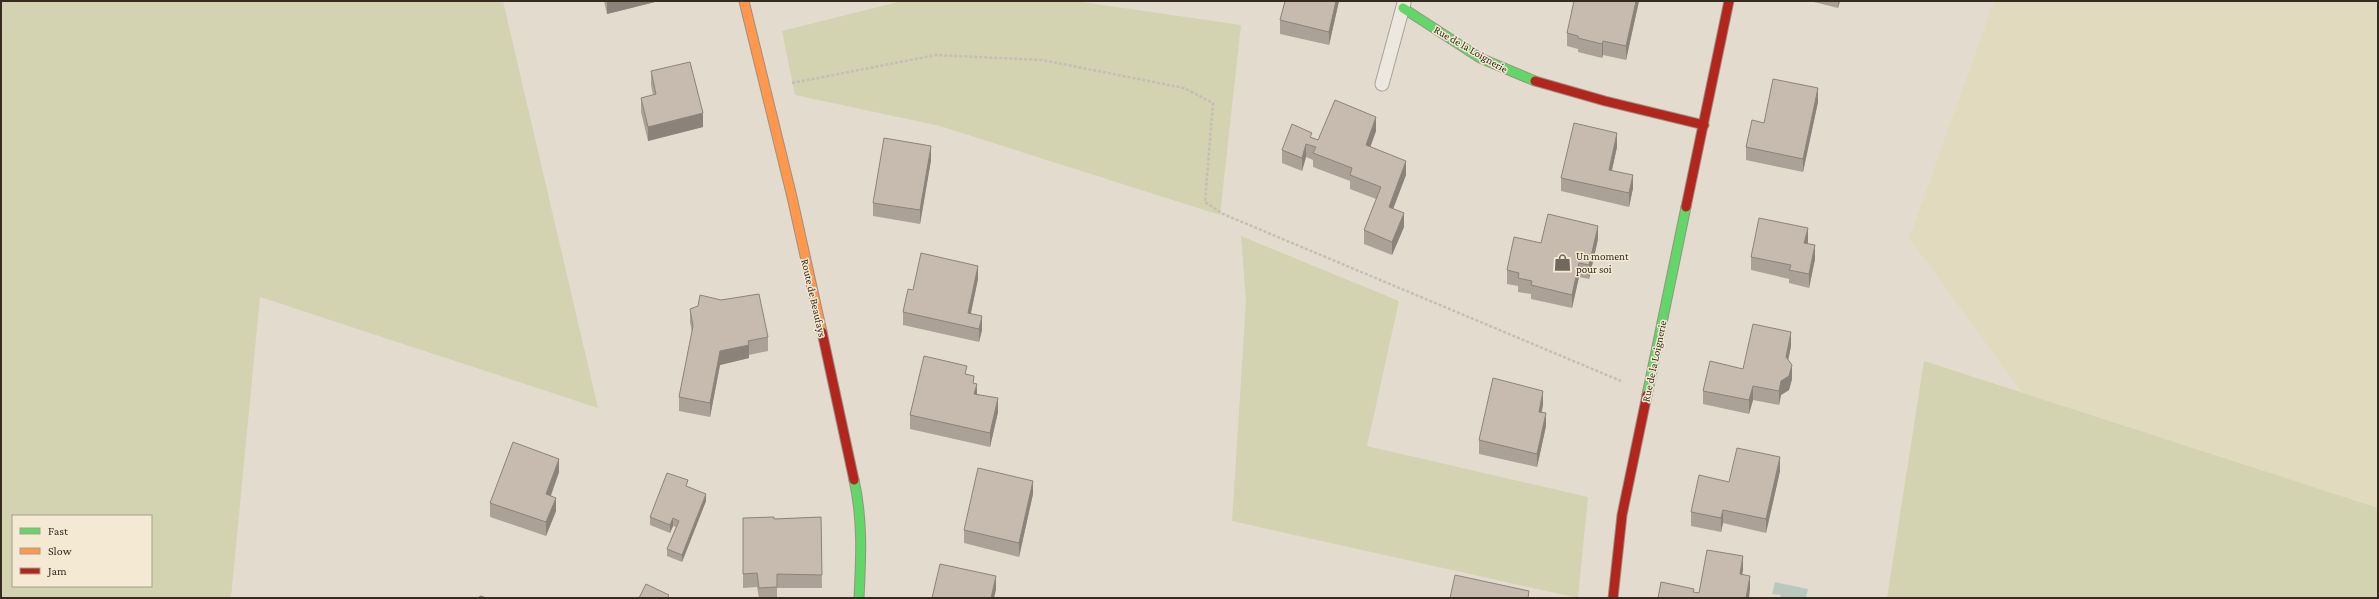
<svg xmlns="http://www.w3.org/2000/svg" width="2379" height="599" viewBox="0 0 2379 599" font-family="'Crimson Pro',serif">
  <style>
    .farmland { fill: #e2dabf }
    .green { fill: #d3d2b1; fill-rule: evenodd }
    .water { fill: #b8c8be }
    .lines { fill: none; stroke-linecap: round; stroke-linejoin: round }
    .lane-casing { stroke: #a8a197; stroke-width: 15 }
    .fast-casing { stroke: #989186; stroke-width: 11 }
    .slow-casing { stroke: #989186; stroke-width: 11 }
    .jam-casing { stroke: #989186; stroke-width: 11 }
    .path { stroke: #c4beb6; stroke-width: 2.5; stroke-dasharray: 3 2; stroke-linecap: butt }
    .lane { stroke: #ece7df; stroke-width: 13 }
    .fast { stroke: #63d668; stroke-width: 9 }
    .slow { stroke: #ff974d; stroke-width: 9 }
    .jam { stroke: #b3261e; stroke-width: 9 }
    .wall { fill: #aba196 }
    .shaded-wall { fill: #8b837a }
    .building { fill: #c7bbaf; stroke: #8b837a }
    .labels { text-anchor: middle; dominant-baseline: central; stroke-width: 3; stroke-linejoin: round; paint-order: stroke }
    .street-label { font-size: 11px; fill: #372a1f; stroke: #f4ead4 }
    .poi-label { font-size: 11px; fill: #372a1f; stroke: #f4ead4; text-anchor: start }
  </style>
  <rect width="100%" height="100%" fill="#e3dcce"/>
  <path class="farmland" d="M 1994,1 L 2378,1 L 2378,508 L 2022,393 L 1909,238 Z"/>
  <path class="green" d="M 1,1 L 503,1 L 598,408 L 260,297 L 231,598 L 1,598 ZM 13,516 L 151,516 L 151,586 L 13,586 Z
    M 902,1 L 1075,1 L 1241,25 L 1220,215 L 940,126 L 795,95 L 782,31 Z
    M 1241,236 L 1399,301 L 1367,446 L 1588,497 L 1578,598 L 1232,521 L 1246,301 Z
    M 1924,361 L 2378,508 L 2378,598 L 1887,598 Z"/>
  <path class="water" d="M 1775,582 L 1808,589 L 1806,598 L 1780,598 L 1781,595 L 1772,594 Z"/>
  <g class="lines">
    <defs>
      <path id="lane" d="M 1382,84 L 1404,3"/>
      <path id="fast" d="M 1403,8 L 1480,58 L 1535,81
        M 1647,395 L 1686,207
        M 854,480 C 863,519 861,559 859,598"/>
      <path id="slow" d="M 744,1 L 792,197 L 822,332"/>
      <path id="jam" d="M 1535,81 L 1605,101 L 1704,125
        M 1686,207 L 1729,1
        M 822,332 L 854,480
        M 1613,598 L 1622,515 L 1647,395"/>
    </defs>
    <use href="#lane" class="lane-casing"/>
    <use href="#fast" class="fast-casing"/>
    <use href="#slow" class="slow-casing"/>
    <use href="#jam" class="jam-casing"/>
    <path class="path" d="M 792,83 L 936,55 L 1042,60 L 1184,88 L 1213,103 L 1205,202 L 1223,214 L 1621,381"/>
    <use href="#lane" class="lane"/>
    <use href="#fast" class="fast"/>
    <use href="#slow" class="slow"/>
    <use href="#jam" class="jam"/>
  </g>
  <path class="wall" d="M 604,1 L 659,1 L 607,14 Z
    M 1285,1 L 1339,1 L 1329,45 L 1280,34 L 1280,20 Z
    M 1574,1 L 1639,1 L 1626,60 L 1603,55 L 1602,58 L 1578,52 L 1578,49 L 1567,46 L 1567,33 Z
    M 1810,1 L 1840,1 L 1838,8 Z
    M 651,71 L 703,127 L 648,141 L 641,112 L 641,98 L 653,95 L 651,85 Z
    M 1818,102 L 1803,172 L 1746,160 L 1746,147 L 1764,123 Z
    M 1376,131 L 1370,147 L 1406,175 L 1393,208 L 1404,227 L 1392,255 L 1364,244 L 1364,230 L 1376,199 L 1350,189 L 1350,181 L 1313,167 L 1313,160 L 1306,157 L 1302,171 L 1282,163 L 1282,150 L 1312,138 L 1318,140 Z
    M 1617,147 L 1612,170 L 1633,188 L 1629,207 L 1561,191 L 1561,178 Z
    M 931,160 L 920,224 L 873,216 L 873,203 Z
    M 1598,239 L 1589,279 L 1579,277 L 1572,308 L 1531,299 L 1531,294 L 1518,292 L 1518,286 L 1507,284 L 1507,270 L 1541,243 Z
    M 1808,242 L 1807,244 L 1815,259 L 1809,288 L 1789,283 L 1789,279 L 1751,270 L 1751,257 Z
    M 978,279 L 971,313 L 982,330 L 979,342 L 903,325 L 903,312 L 913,290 Z
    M 690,309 L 768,337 L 768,351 L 749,355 L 749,358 L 720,365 L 710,417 L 679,411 L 679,397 L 692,333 L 690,322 Z
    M 1791,346 L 1788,360 L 1792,379 L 1789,390 L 1781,395 L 1779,405 L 1753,400 L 1749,414 L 1703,404 L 1703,391 L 1743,369 Z
    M 967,374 L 974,384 L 977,394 L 998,412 L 990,447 L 910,429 L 910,415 Z
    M 1543,404 L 1542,412 L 1546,426 L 1537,467 L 1479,454 L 1479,440 Z
    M 1780,471 L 1766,533 L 1723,523 L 1721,532 L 1691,526 L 1691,512 L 1729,482 Z
    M 559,472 L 551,496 L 556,511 L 546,536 L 490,517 L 490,503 Z
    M 688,487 L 706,501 L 682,562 L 667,556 L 667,549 L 676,527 L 673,526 L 670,533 L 650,525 L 650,517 Z
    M 1033,494 L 1019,557 L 964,543 L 964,530 Z
    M 821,517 L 822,588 L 777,588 L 777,598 L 759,598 L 757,587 L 743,588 L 743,518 L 774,519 Z"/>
  <path class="shaded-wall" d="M 607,1 L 659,1 L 607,14 Z
    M 1336,1 L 1339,1 L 1329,45 L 1329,32 Z
    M 1636,1 L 1639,1 L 1626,60 L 1626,46 Z
    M 1838,1 L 1840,1 L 1838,8 Z
    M 1603,41 L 1603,55 L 1602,58 L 1602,44 Z
    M 1818,88 L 1818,102 L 1803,172 L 1803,159 Z
    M 703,113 L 703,127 L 648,141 L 648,127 Z
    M 1376,117 L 1376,131 L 1366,159 L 1366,145 Z
    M 1617,133 L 1617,147 L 1609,183 L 1609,170 Z
    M 1306,144 L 1306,157 L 1302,171 L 1302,158 Z
    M 931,146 L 931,160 L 920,224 L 920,210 Z
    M 1406,161 L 1406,175 L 1389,220 L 1389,207 Z
    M 1633,175 L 1633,188 L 1629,207 L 1629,193 Z
    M 1404,213 L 1404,227 L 1392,255 L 1392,242 Z
    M 1598,226 L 1598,239 L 1589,279 L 1589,265 Z
    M 1808,228 L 1808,242 L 1804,257 L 1804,243 Z
    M 1815,245 L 1815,259 L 1809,288 L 1809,274 Z
    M 1579,263 L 1579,277 L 1572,308 L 1572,295 Z
    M 978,266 L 978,279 L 968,326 L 968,313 Z
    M 982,316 L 982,330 L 979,342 L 979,329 Z
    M 1791,332 L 1791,346 L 1786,371 L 1786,357 Z
    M 749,345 L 749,358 L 720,365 L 710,417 L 710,403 L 720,351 Z
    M 1792,365 L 1792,379 L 1789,390 L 1781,395 L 1779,405 L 1779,391 L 1781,381 Z
    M 977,384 L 977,398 L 974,394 Z
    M 1753,386 L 1753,400 L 1749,414 L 1749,400 Z
    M 1543,391 L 1543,404 L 1539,425 L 1539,412 Z
    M 998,398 L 998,412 L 990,447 L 990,433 Z
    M 1546,413 L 1546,426 L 1537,467 L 1537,454 Z
    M 1780,457 L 1780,471 L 1766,533 L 1766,519 Z
    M 559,459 L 559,472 L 546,508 L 546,494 Z
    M 1033,481 L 1033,494 L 1019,557 L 1019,543 Z
    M 706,494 L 706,501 L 682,562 L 682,555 Z
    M 556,498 L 556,511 L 546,536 L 546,522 Z
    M 1723,510 L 1723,523 L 1721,532 L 1721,518 Z
    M 673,518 L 673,526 L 670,533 L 670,525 Z
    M 1743,556 L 1743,570 L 1740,588 L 1740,574 Z
    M 996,576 L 996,590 L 994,598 L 991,598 Z
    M 1750,576 L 1750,589 L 1749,598 L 1746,598 Z"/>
  <path class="building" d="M 1285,1 L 1336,1 L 1329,32 L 1280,20 Z
    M 1574,1 L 1636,1 L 1626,46 L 1603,41 L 1602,44 L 1578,38 L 1578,36 L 1567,33 Z
    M 690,62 L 703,113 L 648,127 L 641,98 L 656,94 L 651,71 Z
    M 1773,79 L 1818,88 L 1803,159 L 1746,147 L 1752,120 L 1764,123 Z
    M 1335,100 L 1376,117 L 1366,145 L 1406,161 L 1389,207 L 1404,213 L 1392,242 L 1364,230 L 1381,187 L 1350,175 L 1352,168 L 1313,153 L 1316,147 L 1306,144 L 1302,158 L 1282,150 L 1292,124 L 1312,133 L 1310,137 L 1318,140 Z
    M 1574,123 L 1617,133 L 1609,170 L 1633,175 L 1629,193 L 1561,178 Z
    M 884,138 L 931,146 L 920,210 L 873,203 Z
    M 1548,214 L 1598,226 L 1589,265 L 1579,263 L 1572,295 L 1531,285 L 1532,281 L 1518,278 L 1519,273 L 1507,270 L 1514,237 L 1541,243 Z
    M 1759,218 L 1808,228 L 1804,243 L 1815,245 L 1809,274 L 1789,270 L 1791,265 L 1751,257 Z
    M 921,253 L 978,266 L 968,313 L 982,316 L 979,329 L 903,312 L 908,289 L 913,290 Z
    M 759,294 L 768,337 L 748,341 L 749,345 L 720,351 L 710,403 L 679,397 L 693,326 L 690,309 L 698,306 L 700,295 L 721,300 Z
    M 1753,324 L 1791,332 L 1786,357 L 1792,365 L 1789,376 L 1781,381 L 1779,391 L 1753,386 L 1749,400 L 1703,391 L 1710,361 L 1743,369 Z
    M 924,356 L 967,366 L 965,374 L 974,376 L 973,383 L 977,384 L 974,394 L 998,398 L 990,433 L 910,415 Z
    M 1493,378 L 1543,391 L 1539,412 L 1546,413 L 1537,454 L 1479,440 Z
    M 513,442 L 559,459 L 546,494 L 556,498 L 546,522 L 490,503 Z
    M 1737,448 L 1780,457 L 1766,519 L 1723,510 L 1721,518 L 1691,512 L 1699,475 L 1729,482 Z
    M 978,468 L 1033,481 L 1019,543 L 964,530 Z
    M 667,473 L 688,480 L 686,486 L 706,494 L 682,555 L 667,549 L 679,521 L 673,518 L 670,525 L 650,517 Z
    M 774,517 L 774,519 L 821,517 L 822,575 L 777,574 L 777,587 L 759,588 L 757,573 L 743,574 L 743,518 Z
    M 1707,550 L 1743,556 L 1740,574 L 1750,576 L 1746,598 L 1658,598 L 1661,582 L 1694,589 L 1693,592 L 1699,593 Z
    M 940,564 L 996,576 L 991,598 L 932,598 Z
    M 1455,575 L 1529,591 L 1528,598 L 1450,598 Z
    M 646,584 L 669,595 L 667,598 L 639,598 Z
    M 480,596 L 487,598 L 479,598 Z"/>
  <defs>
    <symbol id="shop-bare" viewBox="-9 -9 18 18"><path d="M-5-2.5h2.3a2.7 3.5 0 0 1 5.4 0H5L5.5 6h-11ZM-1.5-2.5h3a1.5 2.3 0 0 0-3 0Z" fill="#73685c" stroke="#f4ead4" stroke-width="2.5" paint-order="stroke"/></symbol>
  </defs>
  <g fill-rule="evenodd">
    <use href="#shop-bare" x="1550" y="250" width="25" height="25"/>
  </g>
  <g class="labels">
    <g class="street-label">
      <text transform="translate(1471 49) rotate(30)">Rue de la Loignerie</text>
      <text transform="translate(814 298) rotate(77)">Route de Beaufays</text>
      <text transform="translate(1654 361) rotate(-78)">Rue de la Loignerie</text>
    </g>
    <g class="poi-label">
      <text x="1576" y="256">Un moment<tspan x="1576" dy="13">pour soi</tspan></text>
    </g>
  </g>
  <rect width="2379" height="599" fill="none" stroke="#372a1f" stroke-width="4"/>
  <rect x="12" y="515" width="140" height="72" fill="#f4ead4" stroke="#a89d8c"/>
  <rect x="20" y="528" width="20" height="6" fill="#63d668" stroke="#a89d8c"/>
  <text x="48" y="535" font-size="12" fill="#372a1f">Fast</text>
  <rect x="20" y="548" width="20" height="6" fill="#ff974d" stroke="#a89d8c"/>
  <text x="48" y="555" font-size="12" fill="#372a1f">Slow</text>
  <rect x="20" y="568" width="20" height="6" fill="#b3261e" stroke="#a89d8c"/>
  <text x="48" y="575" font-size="12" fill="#372a1f">Jam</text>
</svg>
